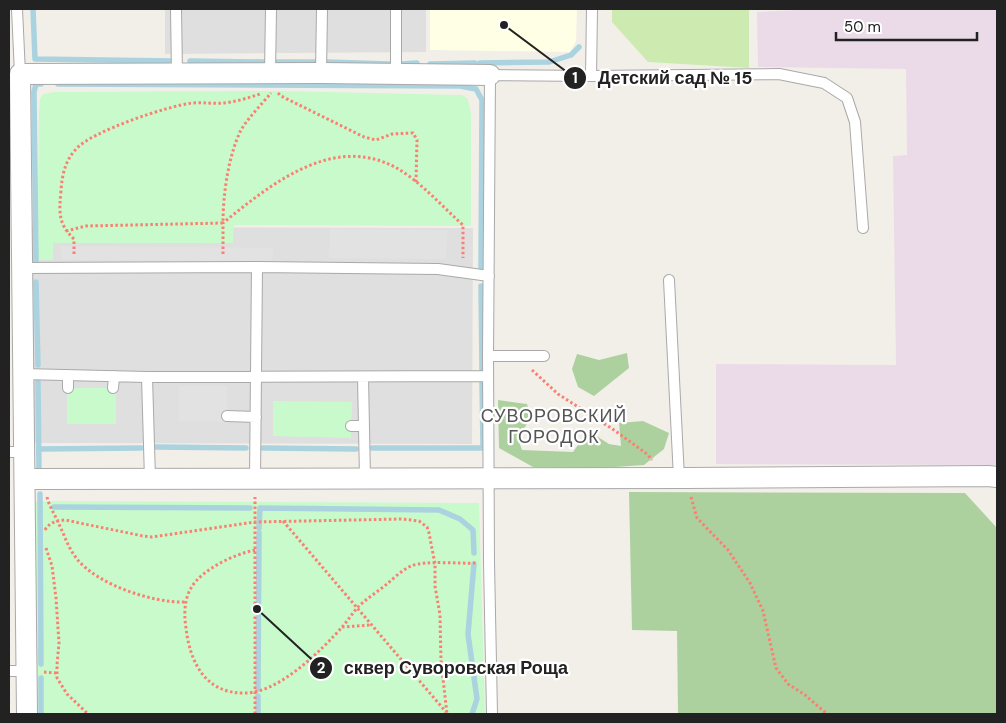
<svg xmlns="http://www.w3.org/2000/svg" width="1006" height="723" viewBox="0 0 1006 723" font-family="'DM Sans',sans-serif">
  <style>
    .residential { fill: #e0dfdf }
    .industrial { fill: #ebdbe8 }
    .education { fill: #ffffe5 }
    .grass { fill: #cdebb0 }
    .forest { fill: #add19e }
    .park { fill: #c8facc }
    .parking { fill: #e2e2e2 }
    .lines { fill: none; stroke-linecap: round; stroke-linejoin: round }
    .stream { stroke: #aad3df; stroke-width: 5.5 }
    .service-casing { stroke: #a9a9a9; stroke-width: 12 }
    .minor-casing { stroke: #a9a9a9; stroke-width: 22 }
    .path { stroke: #fa8072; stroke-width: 3; stroke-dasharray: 2.5 2.5; stroke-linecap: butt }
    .service { stroke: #fff; stroke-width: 10 }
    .minor { stroke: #fff; stroke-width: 20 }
    .labels { text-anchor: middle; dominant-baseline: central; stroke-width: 4.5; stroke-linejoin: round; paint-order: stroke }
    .neighbourhood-label { font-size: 18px; letter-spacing: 1px; fill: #555; stroke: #fff }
    .leader { fill: none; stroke: #222; stroke-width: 2 }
    .callout-dot { fill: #222; stroke: #fff; stroke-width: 2 }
    .mark-label { font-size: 15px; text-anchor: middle; font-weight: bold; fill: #fff }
    .callout-label { font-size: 18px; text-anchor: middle; font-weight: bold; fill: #222; stroke: #fff; stroke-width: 4.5; stroke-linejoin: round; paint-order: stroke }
  </style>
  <rect width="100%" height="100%" fill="#f2efe9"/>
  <path class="residential" d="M 165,9 L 426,9 L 426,52 L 165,54 Z
    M 30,227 L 473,228 L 472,444 L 29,443 Z"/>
  <path class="industrial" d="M 820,9 L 997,9 L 997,465 L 716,464 L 716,364 L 896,365 L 893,156 L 907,155 L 906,69 L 758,67 L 757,12 Z"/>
  <path class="education" d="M 430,9 L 577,9 L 576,41 L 570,52 L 430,50 Z"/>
  <path class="grass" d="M 612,9 L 761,9 L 749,10 L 749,68 L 648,62 L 612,22 Z"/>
  <path class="forest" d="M 627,353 L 629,368 L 594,396 L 578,387 L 572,369 L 577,354 L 599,360 Z
    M 498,400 L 527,404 L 531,417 L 518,439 L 522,450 L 573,452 L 583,438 L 595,435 L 609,444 L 621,446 L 619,423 L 643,421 L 669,433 L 664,449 L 644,465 L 601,468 L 533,467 L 499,448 Z
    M 629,492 L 965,493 L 997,528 L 997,714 L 678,714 L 677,631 L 632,630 Z"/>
  <path class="park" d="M 281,91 L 462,95 L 468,99 L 471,115 L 471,226 L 234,225 L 233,243 L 53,243 L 53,260 L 37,260 L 39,112 L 40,99 L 43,94 L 55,92 Z
    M 67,388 L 116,388 L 116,424 L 67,424 Z
    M 273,401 L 352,402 L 351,438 L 273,436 Z
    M 33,501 L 479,503 L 485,714 L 33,714 Z"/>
  <path class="parking" d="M 330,229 L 447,230 L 446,259 L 329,258 Z
    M 61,246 L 273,248 L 272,262 L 61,260 Z
    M 179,386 L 227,386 L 227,422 L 179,421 Z"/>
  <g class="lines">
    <path class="stream" d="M 33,9 L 35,59 L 173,61
      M 190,61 L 264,62
      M 276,62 L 315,62
      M 327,62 L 390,64
      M 480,63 L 549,62 L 571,55 L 579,47
      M 401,64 L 417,63
      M 430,64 L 475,63
      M 58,84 L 460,86 L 476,89 L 482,100 L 481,269
      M 36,261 L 34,92 L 36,84 L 41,84
      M 36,282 L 38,365
      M 481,286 L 482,371
      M 38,382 L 39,470
      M 156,447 L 246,448
      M 263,448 L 356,449
      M 372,448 L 483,448 L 482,382
      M 39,449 L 141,448
      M 40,494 L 41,664
      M 54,507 L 250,508
      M 259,528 L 260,508 L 439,510 L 460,519 L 473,530 L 474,553
      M 41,678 L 41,714
      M 258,689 L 259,533
      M 258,714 L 258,696
      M 472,714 L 477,699 L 468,634 L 474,564"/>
    <defs>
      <path id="service" d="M 17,9 L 20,74
        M 176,9 L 177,74
        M 270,73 L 271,9
        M 321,73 L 322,9
        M 396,75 L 396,9
        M 591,76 L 779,74 L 824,83 L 847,98 L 855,122 L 863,228
        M 22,268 L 257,267 L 438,269 L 489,276
        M 669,280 L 679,478
        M 488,356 L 544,356
        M 23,374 L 147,377 L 488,376
        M 68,375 L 68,388
        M 147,377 L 150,479
        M 363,377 L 365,479
        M 113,388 L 114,376
        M 227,416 L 256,417
        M 351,426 L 364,426
        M 9,452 L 24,452
        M 255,479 L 257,267
        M 9,671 L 27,671
        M 492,714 L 489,562 L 488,356 L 490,75 L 591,76 L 592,9"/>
      <path id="minor" d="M 25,479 L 685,478 L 988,476 L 997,477
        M 27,714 L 20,74 L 321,73 L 490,75"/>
    </defs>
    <use href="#service" class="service-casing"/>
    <use href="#minor" class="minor-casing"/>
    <path class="path" d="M 278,93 L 281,96 L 364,137 L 376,140 L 392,134 L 413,133 L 417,140 L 416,182
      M 66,231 L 86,226 L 223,223 C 223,195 228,158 240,132 C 246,120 262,104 271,93
      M 74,254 L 74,239 C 58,224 59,212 61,191 C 62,175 65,161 76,149 C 92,131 168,106 192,103 C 203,102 213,104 223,103 C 235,102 248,98 260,94
      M 223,254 L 223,223 C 276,180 342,127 409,176 C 429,191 445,209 463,225 L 463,258
      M 532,370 L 558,394 L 614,430 L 647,454 L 652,460
      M 47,497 C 49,506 54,513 58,522 C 64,534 68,548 77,559 C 98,585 153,603 185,602
      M 691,497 L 697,518 L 728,550 L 750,583 L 763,611 L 776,668 L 788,684 L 805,695 L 827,714
      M 283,521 L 446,712
      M 45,530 C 50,522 56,521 65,520 L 143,536 L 152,537 L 255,522 L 402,519 L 419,521 L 427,527 L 429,533 L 435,564 L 435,586 L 440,615 L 441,661 L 447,714
      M 46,548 L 52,566 L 56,598 L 59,643 L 57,665 L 57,678 L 67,694 L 88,714
      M 255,550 C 235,554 202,569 191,588 C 184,600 184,615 186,628 C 190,663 206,694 245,693 C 279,693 322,650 343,626 C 348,620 352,614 357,608 C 366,599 377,592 387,584 C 394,578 402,570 411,566 C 426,560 458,564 476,563
      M 342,627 L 371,625
      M 44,672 L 56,673
      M 255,714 L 255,497"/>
    <use href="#service" class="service"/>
    <use href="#minor" class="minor"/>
  </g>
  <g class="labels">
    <g class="neighbourhood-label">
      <text x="554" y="416">СУВОРОВСКИЙ<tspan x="554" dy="21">ГОРОДОК</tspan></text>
    </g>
  </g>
  <path class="leader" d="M504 25L575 78M257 609L321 668"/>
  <g class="callout-dot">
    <circle cx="504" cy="25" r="5"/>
    <circle cx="257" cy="609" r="5"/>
    <circle cx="575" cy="78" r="12"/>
    <circle cx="321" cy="668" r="12"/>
  </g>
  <g class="mark-label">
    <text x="575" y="83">1</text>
    <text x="321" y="673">2</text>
  </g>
  <g class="callout-label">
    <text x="675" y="84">Детский сад № 15</text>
    <text x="456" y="674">сквер Суворовская Роща</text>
  </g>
  <rect width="1006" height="723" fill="none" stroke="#222222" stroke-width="20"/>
  <path d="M836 32v8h141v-8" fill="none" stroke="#222222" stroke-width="2.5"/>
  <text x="844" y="32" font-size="15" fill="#222222" stroke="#ffffff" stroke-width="4" paint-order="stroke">50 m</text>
</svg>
